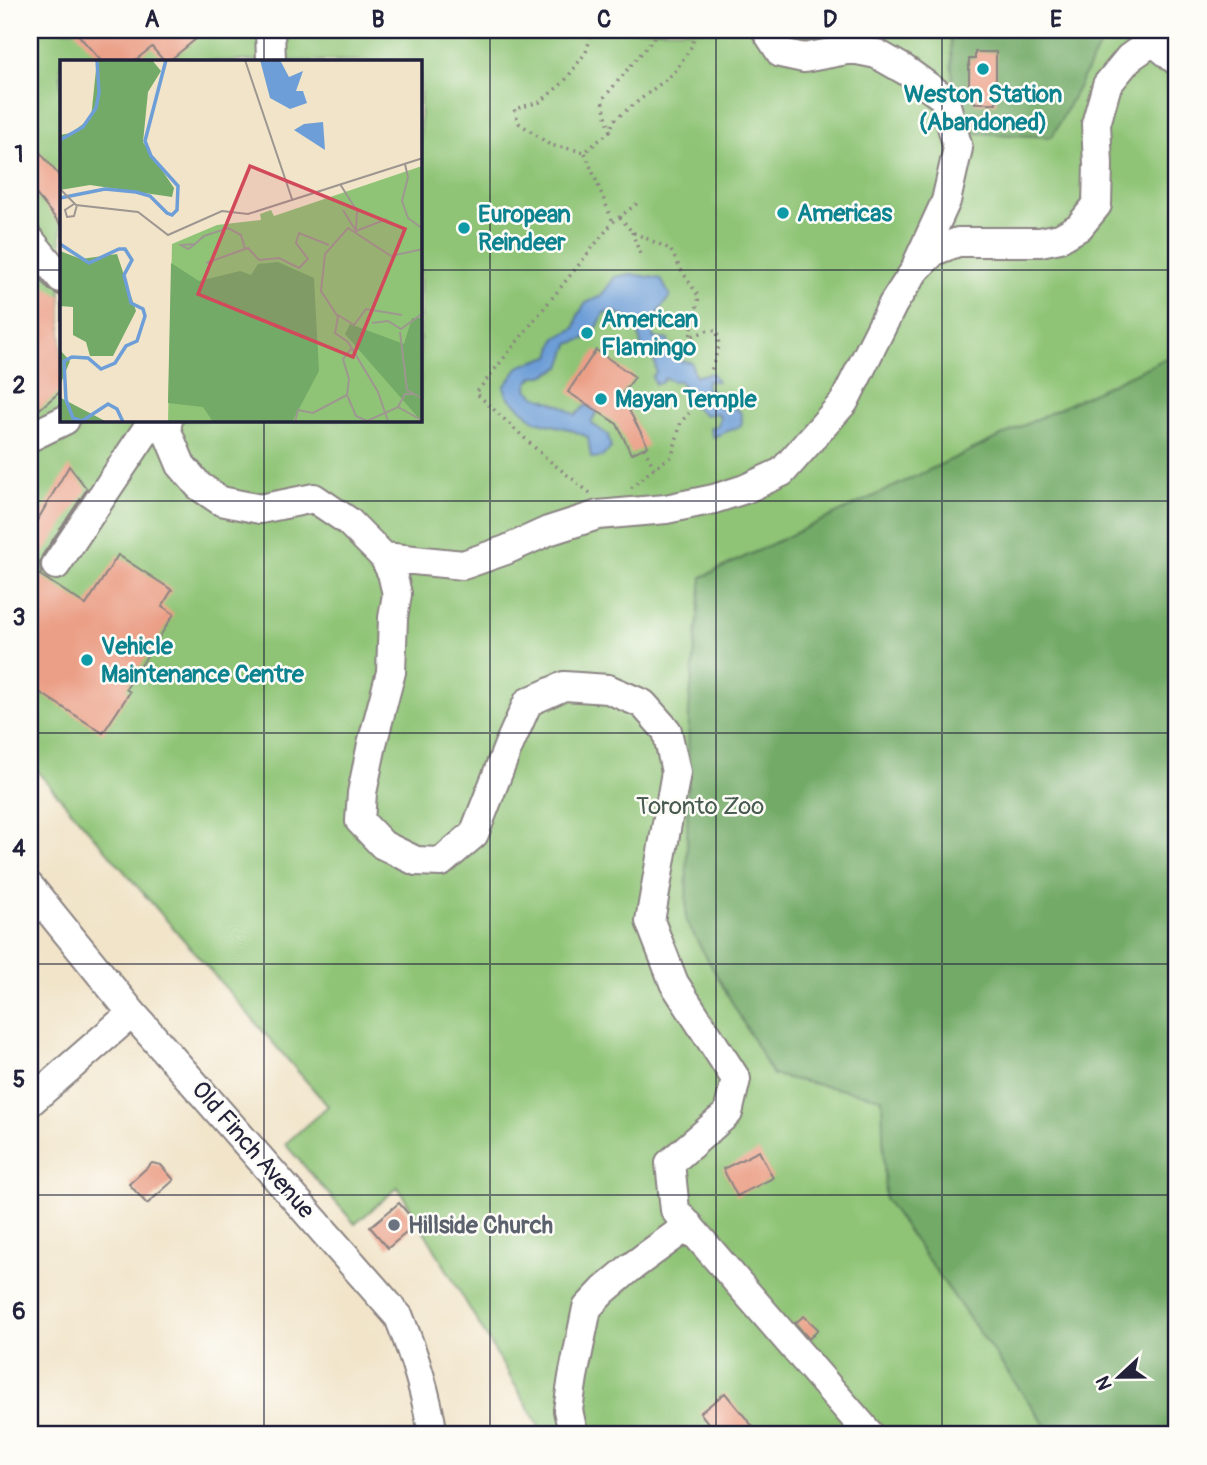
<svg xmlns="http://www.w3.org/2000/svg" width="1207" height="1465" viewBox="0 0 1207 1465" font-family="Pangolin,sans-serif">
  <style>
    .green { fill: #8fc476; stroke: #587358; stroke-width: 2; fill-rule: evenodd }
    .forest { fill: #73aa67; stroke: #4a6651; stroke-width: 2 }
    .water { fill: #6d9ed7; stroke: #486089; stroke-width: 2 }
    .building { fill: #eb9f86 }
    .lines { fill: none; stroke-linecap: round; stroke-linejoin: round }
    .minor-casing { stroke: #8a8382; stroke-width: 32 }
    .path { stroke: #8a8382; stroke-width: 3.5; stroke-dasharray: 2 5; stroke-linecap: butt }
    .minor { stroke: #fff; stroke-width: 28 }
    .grid { fill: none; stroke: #22223b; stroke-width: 2; stroke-opacity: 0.55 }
    .culture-dot { fill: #0f9aa8; stroke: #fdfcf7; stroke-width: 2.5 }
    .worship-dot { fill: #6b7280; stroke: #fdfcf7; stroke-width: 2.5 }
    .labels { text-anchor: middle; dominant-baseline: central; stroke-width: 5; stroke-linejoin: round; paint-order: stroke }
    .culture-label { font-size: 24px; font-weight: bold; fill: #0d838f; stroke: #fdfcf7; text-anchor: start }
    .park-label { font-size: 24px; fill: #485b50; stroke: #fdfcf7 }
    .street-label { font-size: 24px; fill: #22223b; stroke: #fdfcf7 }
    .worship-label { font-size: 24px; font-weight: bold; fill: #5b616d; stroke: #fdfcf7; text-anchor: start }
    .inset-river { fill: none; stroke: #6d9ed7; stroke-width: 3.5 }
    .inset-road { fill: none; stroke: #9e9690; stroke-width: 2 }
    .view { fill: #d1495b; fill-opacity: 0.15; stroke: #d1495b; stroke-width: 3.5 }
    .inset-edge { fill: none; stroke: #22223b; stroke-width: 3.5 }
    .neatline { fill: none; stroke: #22223b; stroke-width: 2.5 }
    .grid-label { font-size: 23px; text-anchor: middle; font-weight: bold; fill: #22223b }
  </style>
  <rect width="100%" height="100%" fill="#fdfcf7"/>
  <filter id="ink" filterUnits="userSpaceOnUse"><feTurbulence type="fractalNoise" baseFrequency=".0143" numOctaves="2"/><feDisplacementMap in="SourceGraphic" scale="14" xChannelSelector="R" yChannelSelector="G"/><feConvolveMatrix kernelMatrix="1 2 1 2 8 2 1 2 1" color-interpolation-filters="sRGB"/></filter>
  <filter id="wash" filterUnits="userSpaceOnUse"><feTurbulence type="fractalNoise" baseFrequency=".00686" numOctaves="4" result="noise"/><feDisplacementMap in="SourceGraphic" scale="28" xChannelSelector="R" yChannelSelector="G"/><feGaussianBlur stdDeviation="1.57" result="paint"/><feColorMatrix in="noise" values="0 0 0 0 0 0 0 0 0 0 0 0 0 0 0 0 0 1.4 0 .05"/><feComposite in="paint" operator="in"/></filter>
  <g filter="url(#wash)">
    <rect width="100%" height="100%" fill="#f1e4c9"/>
    <path class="green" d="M 30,30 L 1177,30 L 1177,1435 L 543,1435 L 536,1421 L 398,1187 L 355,1224 L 285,1144 L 328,1106 L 30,763 ZM 61,61 L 420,61 L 420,420 L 61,420 Z"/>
    <path class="forest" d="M 950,30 L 1108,30 L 1052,137 L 955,132 Z
      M 1177,353 L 1177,1435 L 1052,1435 L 885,1199 L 882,1098 L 773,1075 L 686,921 L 689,708 L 702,577 Z"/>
    <path class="water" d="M 631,274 L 661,279 L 670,296 L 656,316 L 653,338 L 668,340 L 669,346 L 676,346 L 673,351 L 679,361 L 691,362 L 695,376 L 712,373 L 717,381 L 707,381 L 706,388 L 720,395 L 721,408 L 725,411 L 728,405 C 740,409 744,413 741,426 L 713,437 L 710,428 L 718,426 L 720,417 L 717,413 L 705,415 L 691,404 L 680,381 L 673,381 L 665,378 L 661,383 L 655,384 L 652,377 L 656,372 L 655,362 L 641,345 L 638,328 L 632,320 L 615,312 L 604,313 L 593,336 L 569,344 L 561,367 L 543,376 L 534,376 L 528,383 L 527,389 L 535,396 L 562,406 L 576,415 L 587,404 L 597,411 L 591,423 L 608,435 L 611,448 L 602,457 L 591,458 L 588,437 L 569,429 L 535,421 L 507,396 L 504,387 L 520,366 L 550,356 L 556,338 L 575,328 L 578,315 L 586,303 L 601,296 L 615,277 Z"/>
    <g id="blocks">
      <path class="building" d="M 74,30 L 207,30 L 169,61 L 164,61 L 152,47 L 134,61 L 101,61 Z
        M 975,52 L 996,52 L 996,103 L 975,103 L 975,97 L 969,97 L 969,59 L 975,59 Z
        M 30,140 L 61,178 L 61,225 L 30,187 Z
        M 30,266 L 48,289 L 61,296 L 61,391 L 30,417 Z
        M 596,350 L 635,377 L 621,395 L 648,446 L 631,454 L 617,424 L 568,392 Z
        M 69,466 L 87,489 L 42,556 L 40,563 L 41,573 L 40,575 L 86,605 L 118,555 L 172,590 L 162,606 L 174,614 L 126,689 L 130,692 L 103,733 L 30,686 L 30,533 Z
        M 759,1151 L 773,1178 L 737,1196 L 723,1169 Z
        M 152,1163 L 161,1165 L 174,1180 L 147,1204 L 129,1184 Z
        M 399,1203 L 417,1224 L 388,1248 L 370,1227 Z
        M 804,1316 L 818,1329 L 809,1339 L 795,1323 Z
        M 725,1393 L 760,1435 L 718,1435 L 700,1413 Z"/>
    </g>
  </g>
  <g filter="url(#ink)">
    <use href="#blocks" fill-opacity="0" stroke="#8a8382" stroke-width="2"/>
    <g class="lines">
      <defs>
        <path id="minor" d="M 270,30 L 271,61
          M 766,30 L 781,53 L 804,58 L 852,49 L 877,54 L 905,70 L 944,98 L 958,148 L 946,201 L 917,264
          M 1153,41 L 1177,61
          M 30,240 L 61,278
          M 168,420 L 166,429 L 181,465 L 199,486 L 221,501 L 260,509 L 314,498 L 348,521 L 384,557 L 463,565 L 506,550 L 548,531 L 598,515 L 666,509 L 714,499 L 745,489 L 782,472 L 844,402 L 893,304 L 915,270 L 934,251 L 958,242 L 1040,242 L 1060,238 L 1079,227 L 1097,205 L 1098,164 L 1096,124 L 1107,85 L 1129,58 L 1153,41 L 1163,30
          M 30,437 L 65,420
          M 384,557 L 392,573 L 397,594 L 393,618 L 391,672 L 372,744 L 362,793 L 360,821 L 383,845 L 416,861 L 441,862 L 474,834 L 508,747 L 528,702 L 564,686 L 608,689 L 643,704 L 667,731 L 676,772 L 650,921 L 674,983 L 736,1079 L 728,1113 L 670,1163 L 675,1210 L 870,1435
          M 56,565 L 153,420
          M 30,887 L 132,1013 L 399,1317 C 415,1358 426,1392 433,1435
          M 30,1102 L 132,1013
          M 575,1435 L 573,1433 L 568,1410 L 573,1377 L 587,1308 L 604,1290 L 630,1268 L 689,1225"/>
      </defs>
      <use href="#minor" class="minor-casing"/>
      <path class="path" d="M 593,30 L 586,52 L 564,82 L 540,102 L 514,109 L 519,123 L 550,145 L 585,152 L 610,131 L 614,120 L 674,73 L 693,44 L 694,30
        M 610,131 L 602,100 L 660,31 L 668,30
        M 585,153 L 613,222
        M 620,217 L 632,232 L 670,249 L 680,268 L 699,297 L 690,337 L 709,330 L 717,331 L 719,346 L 711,371
        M 632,232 L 640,254
        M 644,448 L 654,468
        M 631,488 L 654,468 L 672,456 L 681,422 L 689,413
        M 590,493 L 546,458 L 476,393 L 613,222 L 639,202"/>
      <use href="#minor" class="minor"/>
    </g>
  </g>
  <path class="grid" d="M 264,30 L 264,61M 490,30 L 490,1435M 716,30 L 716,1435M 942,30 L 942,1435M 30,270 L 61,270M 420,270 L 1177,270M 264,420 L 264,1435M 30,501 L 1177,501M 30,733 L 1177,733M 30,964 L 1177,964M 30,1195 L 1177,1195"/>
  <g class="culture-dot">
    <circle cx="983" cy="69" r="7"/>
    <circle cx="783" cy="213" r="7"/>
    <circle cx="464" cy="228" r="7"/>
    <circle cx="587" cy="333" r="7"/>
    <circle cx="601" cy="399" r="7"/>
    <circle cx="87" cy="660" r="7"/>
  </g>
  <circle class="worship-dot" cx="394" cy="1225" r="7"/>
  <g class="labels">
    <g class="culture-label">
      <text x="983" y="94" text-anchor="middle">Weston Station<tspan x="983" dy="28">(Abandoned)</tspan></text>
      <text x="797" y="213">Americas</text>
      <text x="478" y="214">European<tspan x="478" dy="28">Reindeer</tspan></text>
      <text x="601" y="319">American<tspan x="601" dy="28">Flamingo</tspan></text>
      <text x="615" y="399">Mayan Temple</text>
      <text x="101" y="646">Vehicle<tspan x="101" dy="28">Maintenance Centre</tspan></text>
    </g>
    <g class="park-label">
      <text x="700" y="806">Toronto Zoo</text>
    </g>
    <g class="street-label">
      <text transform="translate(253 1150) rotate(49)">Old Finch Avenue</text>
    </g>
    <g class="worship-label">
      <text x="408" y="1225">Hillside Church</text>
    </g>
  </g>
  <g transform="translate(60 60)">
    <rect width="362" height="362" fill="#f1e4c9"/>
    <path d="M 362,106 L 362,362 L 108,362 L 112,184 L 157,165 L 201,160 L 200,154 L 211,150 L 214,156 Z" fill="#8fc476"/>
    <path d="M 37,0 L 92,0 L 101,11 L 88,32 L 83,82 L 114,128 L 112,137 L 30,125 L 0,130 L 0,75 L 11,73 L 31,58 ZM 0,191 L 21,199 L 57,194 L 76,251 L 53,296 L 30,296 L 26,282 L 13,275 L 13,247 L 0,246 ZM 218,202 L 254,218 L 259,311 L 232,362 L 153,362 L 143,347 L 108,343 L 111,203 L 139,221 L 180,211 L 191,215 L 198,204 ZM 352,258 L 362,258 L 362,362 L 285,274 L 290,264 L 344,284 ZM 0,290 L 10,301 L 1,323 L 1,338 L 47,362 L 0,362 Z" fill="#73aa67"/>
    <path d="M 200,0 L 220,0 L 229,17 L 243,11 L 236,31 L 243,31 L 247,43 L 230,49 L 210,38 ZM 263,62 L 265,90 L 234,70 L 244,64 Z" fill="#6d9ed7"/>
    <path class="inset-river" d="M 0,80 L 23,67 L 36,48 L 39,33 L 37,0M 0,138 L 45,129 L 76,132 L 90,136 L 107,153 L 112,155 L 117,150 L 118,126 L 91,96 L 85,81 L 106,0M 0,184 L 29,203 L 59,189 L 65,189 L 72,200 L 64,215 L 71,243 L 83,249 L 85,256 L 77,281 L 66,286 L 55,303 L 41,309 L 28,298 L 12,297 L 4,301 L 6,340 L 13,358 L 22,361 L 48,344 L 57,349 L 63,362"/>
    <path class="inset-road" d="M 185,0 L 232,139M 345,104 L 348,117 L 342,141 L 348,158 L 363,169M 280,124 L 297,151 L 296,170M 0,129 L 16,145 L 78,152 L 108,175 L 162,151 L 188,154 L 363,98M 14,144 L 5,150 L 7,157 L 14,156 L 17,145M 283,150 L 296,171 L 327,159M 135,184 L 121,185 L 128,189 L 134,185 L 144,176 L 168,168 L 181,175 L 185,189M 146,203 L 188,188 L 199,200 L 219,198 L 239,208 L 248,199 L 236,183 L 239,173 L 269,185M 278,255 L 294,265 L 306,249 L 342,255M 312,263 L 328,261 L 341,269 L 363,253M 340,272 L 347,330 L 363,339M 291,289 L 283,299 L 289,319 L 287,335 L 296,356 L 307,361 L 338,347 L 363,361M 338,347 L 345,334 L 353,334M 328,361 L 318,332 L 288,282 L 275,273 L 278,257 L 261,231 L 265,194 L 288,168 L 331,196 L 363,189M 235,362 L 238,350 L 253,353 L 287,335"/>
    <path class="view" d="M 190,106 L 345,169 L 293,297 L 138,234 Z"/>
    <rect width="362" height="362" class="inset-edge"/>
  </g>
  <rect width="1207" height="1465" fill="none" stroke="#fdfcf7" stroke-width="77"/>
  <g transform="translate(1119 1377) rotate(248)" stroke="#fdfcf7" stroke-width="5" paint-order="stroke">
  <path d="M0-5L12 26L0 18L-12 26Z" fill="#22223b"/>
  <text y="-10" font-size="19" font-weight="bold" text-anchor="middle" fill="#22223b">N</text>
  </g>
  <rect x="38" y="38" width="1130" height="1388" class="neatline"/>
  <g class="grid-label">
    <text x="152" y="27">A</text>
    <text x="378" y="27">B</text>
    <text x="604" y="27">C</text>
    <text x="830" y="27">D</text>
    <text x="1056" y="27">E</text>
    <text x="19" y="162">1</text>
    <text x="19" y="393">2</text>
    <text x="19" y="625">3</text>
    <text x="19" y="856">4</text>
    <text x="19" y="1087">5</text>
    <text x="19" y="1319">6</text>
  </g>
</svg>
